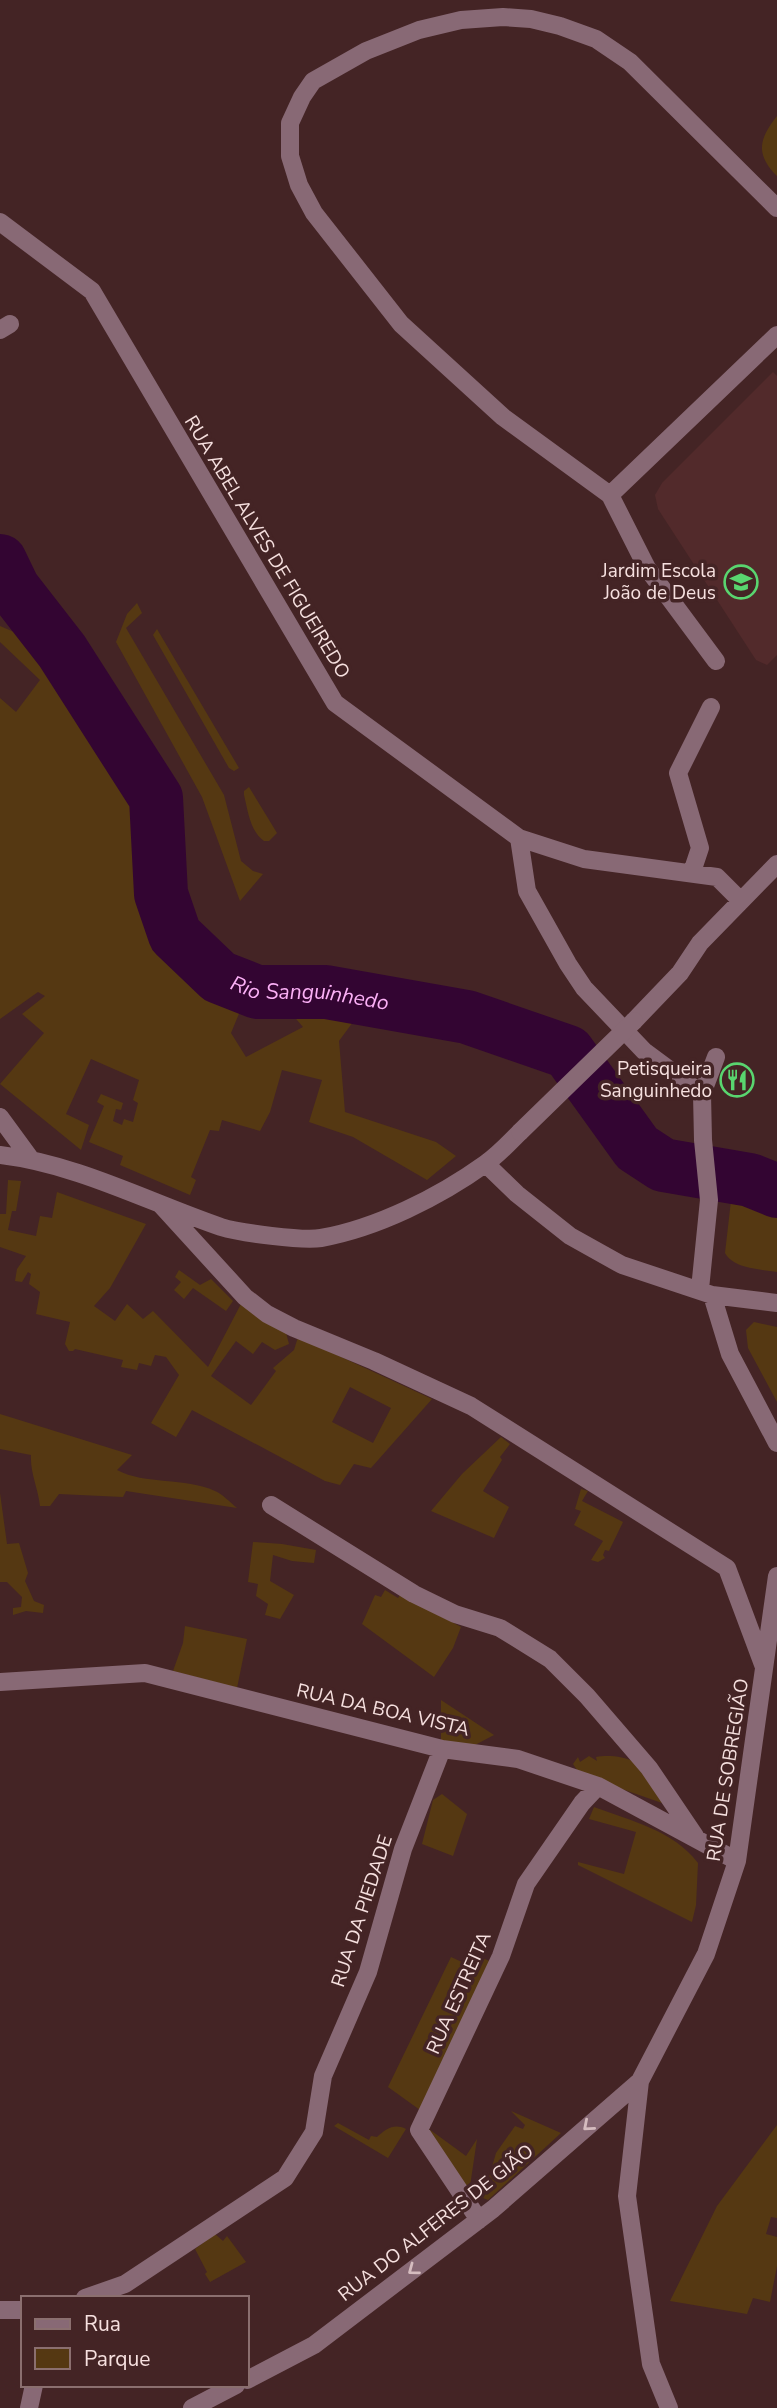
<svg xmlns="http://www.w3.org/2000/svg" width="777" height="2408" viewBox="0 0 777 2408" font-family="'Nunito Sans',sans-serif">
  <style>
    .built { fill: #522a2b }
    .green { fill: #553812; fill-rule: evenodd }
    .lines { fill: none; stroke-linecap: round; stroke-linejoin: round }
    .river { stroke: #330532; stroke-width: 54 }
    .minor { stroke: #886975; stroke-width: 18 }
    .minor-bridge { stroke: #886975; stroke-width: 18 }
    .oneway { stroke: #d5bcbf }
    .labels { text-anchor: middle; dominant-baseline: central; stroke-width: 7; stroke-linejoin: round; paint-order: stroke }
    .street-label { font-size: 19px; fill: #f6e0df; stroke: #442425 }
    .poi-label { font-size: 19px; fill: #f6e0df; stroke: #442425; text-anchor: end }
    .water-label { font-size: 21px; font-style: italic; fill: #fbb0f6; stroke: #442425 }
  </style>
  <rect width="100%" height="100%" fill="#442425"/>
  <path class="built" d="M 773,372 L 777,376 L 777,655 L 767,665 L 756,660 L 658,509 L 655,495 L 662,483 Z"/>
  <path class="green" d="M 777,116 L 777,176 C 755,154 759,139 777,116 Z
    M 0,577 L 4,586 L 53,650 L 149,802 L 150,867 L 160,910 L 173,947 L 200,977 L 243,1004 L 231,1033 L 246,1057 L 303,1027 L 285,1006 L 307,1001 L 364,1007 L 339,1041 L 345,1112 L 436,1142 L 456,1156 L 427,1180 L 353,1137 L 309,1122 L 322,1080 L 282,1070 L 270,1112 L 260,1131 L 222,1120 L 219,1131 L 210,1130 L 191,1177 L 196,1180 L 190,1195 L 120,1165 L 123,1156 L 89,1142 L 104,1106 L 97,1102 L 101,1094 L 123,1103 L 121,1110 L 116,1109 L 113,1121 L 122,1125 L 124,1119 L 133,1122 L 138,1103 L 133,1100 L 139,1080 L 91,1059 L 66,1114 L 89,1125 L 81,1150 L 0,1084 L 44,1033 L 22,1014 L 45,996 L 38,992 L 0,1019 L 0,698 L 16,712 L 40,680 L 0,642 L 0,626 L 35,641 L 0,587 Z
    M 137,603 L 142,613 L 126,628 L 224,795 L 241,861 L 253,871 L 263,874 L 240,901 L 202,797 L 116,642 L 127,614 Z
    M 157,629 L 239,768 L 234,771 L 229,768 L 153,635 Z
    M 249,787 L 277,833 L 269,841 L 264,841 C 250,831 248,811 244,795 L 244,791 Z
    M 8,1180 L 21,1181 L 16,1211 L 12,1211 L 8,1230 L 36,1236 L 40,1216 L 52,1218 L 57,1192 L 146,1224 L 110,1288 L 94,1306 L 115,1321 L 127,1304 L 143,1319 L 153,1311 L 208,1367 L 242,1302 L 285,1329 L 289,1344 L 275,1350 L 262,1342 L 253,1354 L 236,1341 L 211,1376 L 251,1405 L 276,1371 L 273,1368 L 294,1350 L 298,1337 L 432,1399 L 371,1468 L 354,1464 L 340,1485 L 325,1481 L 192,1410 L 176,1437 L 151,1423 L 179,1375 L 166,1357 L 155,1355 L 151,1366 L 139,1363 L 137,1370 L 121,1367 L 123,1360 L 75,1349 L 73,1351 L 69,1351 L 65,1344 L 70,1322 L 36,1314 L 40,1292 L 29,1284 L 31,1274 L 28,1272 L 22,1282 L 15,1281 L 17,1269 L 26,1256 L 0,1247 L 0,1214 L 6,1214 ZM 350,1387 L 391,1408 L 373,1443 L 332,1422 Z
    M 732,1192 L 777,1212 L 777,1272 C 760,1269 734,1269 725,1253 Z
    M 179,1270 L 200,1285 L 211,1279 L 233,1301 L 226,1311 L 193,1288 L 184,1299 L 174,1290 L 181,1282 L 175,1277 Z
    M 754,1322 L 777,1327 L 777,1402 L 748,1348 L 746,1330 Z
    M 0,1414 L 132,1455 L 117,1470 C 145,1485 185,1477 215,1491 C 222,1494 230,1502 237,1508 L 126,1491 L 123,1497 L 59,1494 L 50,1506 L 40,1506 C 38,1488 30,1473 31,1455 L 0,1449 Z
    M 501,1437 L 510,1444 L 500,1457 L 502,1460 L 483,1491 L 509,1507 L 494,1538 L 431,1511 L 462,1474 Z
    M 581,1489 L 588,1491 L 582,1501 L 623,1522 L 609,1551 L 605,1550 L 603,1555 L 605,1558 L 598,1562 L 591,1560 L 603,1541 L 574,1525 L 581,1511 L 575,1509 Z
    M 0,1493 L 7,1544 L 19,1543 L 28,1573 L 25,1581 L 34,1601 L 44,1605 L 43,1613 L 26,1611 L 13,1615 L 13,1608 L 21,1607 L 22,1597 L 7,1582 L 0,1582 Z
    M 253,1542 L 282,1544 L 316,1550 L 314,1563 L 292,1561 L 273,1555 L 270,1581 L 294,1595 L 280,1619 L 265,1615 L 268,1604 L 256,1596 L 258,1584 L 248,1582 Z
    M 385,1590 L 398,1598 L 401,1594 L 461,1627 L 453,1648 L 434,1677 L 362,1624 L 375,1595 L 381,1597 Z
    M 185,1626 L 247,1639 L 237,1688 L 173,1671 L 183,1643 Z
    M 441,1700 L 494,1735 L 475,1745 L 441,1741 Z
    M 589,1756 L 597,1761 L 596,1757 C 607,1755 624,1756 634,1762 L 660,1795 L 662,1803 L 576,1773 L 577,1770 L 573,1764 L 578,1757 L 580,1762 Z
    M 442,1794 L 467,1814 L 453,1856 L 422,1844 L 433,1800 Z
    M 594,1807 C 631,1821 673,1830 698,1863 L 696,1905 L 692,1922 L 578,1865 L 578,1862 L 624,1874 L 636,1832 L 589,1819 Z
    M 451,1957 L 475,1968 L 480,1957 L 492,1962 L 420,2110 L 388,2087 Z
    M 511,2111 L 561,2133 L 488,2200 L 483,2198 L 496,2153 L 515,2126 L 523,2129 L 525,2125 Z
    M 338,2123 L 369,2140 L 371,2136 L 377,2137 C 386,2129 394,2123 406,2129 L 388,2158 L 334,2126 Z
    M 777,2125 L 777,2218 L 771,2217 L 766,2234 L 777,2237 L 777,2266 L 770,2302 L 753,2298 L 747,2314 L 670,2301 L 717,2206 Z
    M 429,2129 L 466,2156 L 477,2139 L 469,2193 Z
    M 215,2234 L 223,2241 L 227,2236 L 246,2262 L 210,2282 L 205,2274 L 207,2272 L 195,2249 Z"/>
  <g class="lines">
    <path class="river" id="s1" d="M 0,561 L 13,588 L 62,651 L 156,798 L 161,894 L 175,935 L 219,977 L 257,992 L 326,992 L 467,1017 L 568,1052 L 637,1148 L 663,1165 L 750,1180 L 777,1191"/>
    <path class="minor" d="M 0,222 L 92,291 L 335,703 L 519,838 L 584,859 L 717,877 L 741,901
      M 0,330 L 10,324
      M 610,495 L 777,335
      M 716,661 L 647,568 L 610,495 L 503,417 L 401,324 L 314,213 L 299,185 L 290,156 L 290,123 L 302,97 L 313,81 L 366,51 L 419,30 L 461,20 L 503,17 L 531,19 L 560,26 L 596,39 L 630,62 L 777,208
      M 519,838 L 527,891 L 568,964 L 584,988 L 644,1051 L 702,1094 L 703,1140 L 709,1200 L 700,1289
      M 692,872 L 700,848 L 678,773 L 711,707
      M 634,1021 L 680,973 L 700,943 L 777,864
      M 702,1094 L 716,1057
      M 0,1117 L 30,1158
      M 0,1155 C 77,1164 148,1202 221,1227 C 240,1233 303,1241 321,1238 C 377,1228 439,1197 485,1164 C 498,1155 509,1143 520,1132
      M 486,1164 L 517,1194 L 570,1236 L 622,1265 L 712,1295 L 777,1303
      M 161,1205 L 245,1297 L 267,1314 L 294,1328 L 374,1361 L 471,1406 L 727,1568 L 764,1667
      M 712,1295 L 730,1354 L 777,1443
      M 271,1505 L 414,1594 L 455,1614 L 500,1628 L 550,1659 L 587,1696 L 649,1768 L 695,1836
      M 0,1682 L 145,1673 L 442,1749 L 518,1759 L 598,1786 L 737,1861
      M 479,2220 L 419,2130 L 501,1956 L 526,1884 L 582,1803 L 598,1786
      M 85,2298 L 125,2284 L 285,2178 L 314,2132 L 323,2076 L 368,1972 L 403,1849 L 442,1749
      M 0,2310 L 23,2310
      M 247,2380 L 314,2345 L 493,2209 L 640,2081
      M 29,2408 L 34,2385
      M 192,2408 L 236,2385
      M 669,2408 L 651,2364 L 627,2196 L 640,2081 L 706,1954 L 737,1861 L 777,1576"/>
    <path class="minor-bridge" d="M 520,1132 L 634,1021"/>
  </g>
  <defs><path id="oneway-chevron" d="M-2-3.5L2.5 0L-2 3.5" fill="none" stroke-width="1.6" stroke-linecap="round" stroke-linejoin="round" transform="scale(1.75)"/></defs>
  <g class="oneway">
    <use href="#oneway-chevron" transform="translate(588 2126) rotate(139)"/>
    <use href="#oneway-chevron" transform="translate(413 2270) rotate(143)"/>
  </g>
  <defs>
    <symbol id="school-ring" viewBox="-11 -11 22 22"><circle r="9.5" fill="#442425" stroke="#59d56f" stroke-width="1.5"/><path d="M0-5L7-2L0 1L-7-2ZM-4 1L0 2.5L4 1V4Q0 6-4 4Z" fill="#59d56f"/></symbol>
    <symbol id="restaurant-ring" viewBox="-11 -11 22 22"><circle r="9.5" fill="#442425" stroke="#59d56f" stroke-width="1.5"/><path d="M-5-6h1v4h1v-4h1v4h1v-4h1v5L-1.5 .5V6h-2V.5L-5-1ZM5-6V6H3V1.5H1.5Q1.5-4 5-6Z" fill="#59d56f"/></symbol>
  </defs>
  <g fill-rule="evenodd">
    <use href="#school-ring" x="722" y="563" width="38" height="38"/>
    <use href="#restaurant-ring" x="718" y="1061" width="38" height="38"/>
  </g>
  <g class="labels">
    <g class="street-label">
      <text transform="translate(267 547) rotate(59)">RUA ABEL ALVES DE FIGUEIREDO</text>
      <text transform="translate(383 1710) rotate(13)">RUA DA BOA VISTA</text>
      <text transform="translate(728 1770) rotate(-81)">RUA DE SOBREGIÃO</text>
      <text transform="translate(362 1911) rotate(-72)">RUA DA PIEDADE</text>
      <text transform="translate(459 1993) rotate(-66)">RUA ESTREITA</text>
      <text transform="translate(436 2223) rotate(-38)">RUA DO ALFERES DE GIÃO</text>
    </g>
    <g class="poi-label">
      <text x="716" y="571">Jardim Escola<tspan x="716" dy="22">João de Deus</tspan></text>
      <text x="712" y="1069">Petisqueira<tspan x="712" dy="22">Sanguinhedo</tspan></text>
    </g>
    <g class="water-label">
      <text stroke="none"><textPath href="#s1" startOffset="578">Rio Sanguinhedo</textPath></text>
    </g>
  </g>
  <rect x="21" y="2296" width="228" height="91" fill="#442425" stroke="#8b6f6f" stroke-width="2"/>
  <rect x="35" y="2319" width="35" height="10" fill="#886975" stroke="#8b6f6f" stroke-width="2"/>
  <text x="84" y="2331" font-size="21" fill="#f6e0df">Rua</text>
  <rect x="35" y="2348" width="35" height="21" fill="#553812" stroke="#8b6f6f" stroke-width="2"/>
  <text x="84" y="2366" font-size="21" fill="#f6e0df">Parque</text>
</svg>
